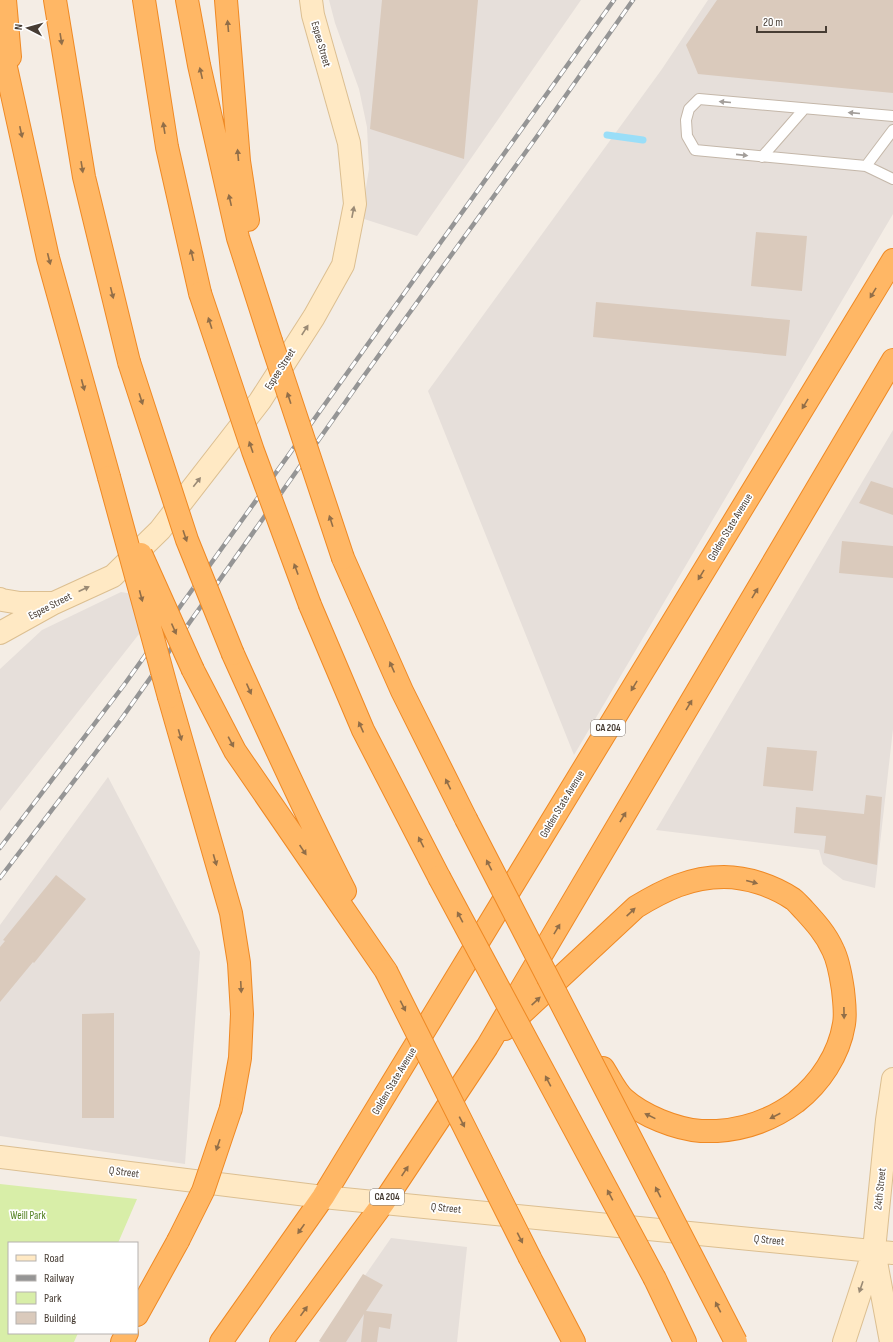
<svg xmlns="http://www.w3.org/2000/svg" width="893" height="1342" viewBox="0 0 893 1342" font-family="'Sofia Sans Condensed',sans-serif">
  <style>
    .industrial { fill: #e6dfda }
    .green { fill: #d8eea8 }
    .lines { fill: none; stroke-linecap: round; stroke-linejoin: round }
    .stream { stroke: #9adef8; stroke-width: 7 }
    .building { fill: #dacabc }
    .lane-casing { stroke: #c4b7a9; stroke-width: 12 }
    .secondary-casing { stroke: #dcbf91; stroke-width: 24 }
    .highway-casing { stroke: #ef8924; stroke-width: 24 }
    .lane { stroke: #fff; stroke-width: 10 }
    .secondary { stroke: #ffe9c4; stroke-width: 22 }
    .highway { stroke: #ffb765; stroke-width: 22 }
    .rail-casing { stroke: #959595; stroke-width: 4.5 }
    .rail { stroke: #fff; stroke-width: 3; stroke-dasharray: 9; stroke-linecap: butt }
    .highway-bridge-casing { stroke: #ef8924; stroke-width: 24; stroke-linecap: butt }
    .highway-bridge { stroke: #ffb765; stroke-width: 22 }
    .oneway { fill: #916e48 }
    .oneway2 { fill: #a39e9a }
    .oneway3 { fill: #9a8a75 }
    .labels { text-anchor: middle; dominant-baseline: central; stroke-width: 3.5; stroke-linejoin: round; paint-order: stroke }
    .shield { fill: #fff; stroke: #7e7771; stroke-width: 1 }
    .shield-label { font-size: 10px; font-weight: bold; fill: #473d34 }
    .street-label { font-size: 11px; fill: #473d34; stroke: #fff }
    .park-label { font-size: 11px; fill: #518020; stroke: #fff }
  </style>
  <rect width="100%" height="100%" fill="#f4ede5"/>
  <path class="industrial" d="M 329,0 L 581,0 L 417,236 L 361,218 L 369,169 L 367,127 L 359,89 L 335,23 Z
    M 708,0 L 893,0 L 893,214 L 574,755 L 428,391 L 662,69 Z
    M 893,430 L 893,729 L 875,888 L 843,880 L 823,864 L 819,850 L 656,830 Z
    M 121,592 L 139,595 L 143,629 L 0,811 L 0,669 L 42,630 Z
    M 108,777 L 200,952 L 185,1164 L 0,1136 L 0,925 Z
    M 391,1238 L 467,1247 L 457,1342 L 319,1342 Z"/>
  <path class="green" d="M 0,1184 L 137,1199 L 118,1243 L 9,1243 L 9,1333 L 78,1333 L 74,1342 L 0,1342 Z"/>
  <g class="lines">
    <path class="stream" d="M 607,135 L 643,140"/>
  </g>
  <path class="building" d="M 382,0 L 478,0 L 464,159 L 370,129 Z
    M 717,0 L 893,0 L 893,93 L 698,74 L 686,45 Z
    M 756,232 L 807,236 L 802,291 L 751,286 Z
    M 596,302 L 790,320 L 786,356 L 593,337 Z
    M 871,481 L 893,488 L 893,515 L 859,503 Z
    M 842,541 L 893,546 L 893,578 L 839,573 Z
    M 767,747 L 817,751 L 813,791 L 763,786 Z
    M 866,795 L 882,797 L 877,865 L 824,853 L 826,836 L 794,833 L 796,807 L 864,814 Z
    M 56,875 L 86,899 L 34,963 L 33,962 L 0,1002 L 0,947 L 5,941 L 3,940 Z
    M 114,1013 L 114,1118 L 82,1118 L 82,1014 Z
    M 363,1274 L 383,1285 L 366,1311 L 392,1314 L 390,1329 L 379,1327 L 377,1342 L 361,1342 L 364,1314 L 346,1342 L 321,1342 L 319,1341 Z"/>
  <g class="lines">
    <defs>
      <path id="lane" d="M 893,116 L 699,99 L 689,109 L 686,120 L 687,136 L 695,150 L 866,166 L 893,179
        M 762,157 L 804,109
        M 866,166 L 893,130"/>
      <path id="secondary" d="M 0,599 L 2,600 L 20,603 L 52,603
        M 0,633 L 54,603 L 113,576 L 160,530 L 260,401 L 314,317 L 343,265 L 355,204 L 349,143 L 313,15 L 311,0
        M 0,1157 L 323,1197 L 893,1253
        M 874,1251 L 891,1342
        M 844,1342 L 874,1250 L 887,1120 L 893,1079"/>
      <path id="highway" d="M 5,0 L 10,57
        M 55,0 L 84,177 L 129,362
        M 144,0 L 167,147 L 200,293
        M 187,0 L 199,65 L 238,238 L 271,341
        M 226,0 L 239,161 L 248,220
        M 0,40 L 48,258 L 109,477
        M 343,558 L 402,691 L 466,819
        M 310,605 L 363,730 L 439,877
        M 233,654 C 269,734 305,813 345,891
        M 193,670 L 235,751 L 386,971
        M 169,697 L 231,913 L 239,963 L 242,1014 L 240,1058 L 231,1108
        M 505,1029 L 636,907 C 664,890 690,877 724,877 C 747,877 774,886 793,899 C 797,902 800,906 804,910 C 815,922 826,934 833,950 C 839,962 841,977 843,990 C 844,1001 846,1013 844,1024 C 839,1055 820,1083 796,1102 C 772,1120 746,1129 717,1131 C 712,1131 707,1131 701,1131 C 676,1129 643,1116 624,1099 C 616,1092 609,1077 603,1068
        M 530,1258 L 574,1342
        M 655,1279 L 685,1342
        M 137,1315 L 178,1241
        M 122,1342 L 127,1333
        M 221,1342 L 323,1197 L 893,260
        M 281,1342 L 384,1202 L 487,1047 L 893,360"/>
    </defs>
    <use href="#lane" class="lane-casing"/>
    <use href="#secondary" class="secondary-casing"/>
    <use href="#highway" class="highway-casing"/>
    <use href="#lane" class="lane"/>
    <use href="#secondary" class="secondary"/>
    <use href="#highway" class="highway"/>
    <defs>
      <path id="rail" d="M 0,848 L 124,685 L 614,0
        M 0,878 L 122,718 L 361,380 L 538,135 L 633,0"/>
    </defs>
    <use href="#rail" class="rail-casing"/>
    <use href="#rail" class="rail"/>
    <defs>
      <path id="highway-bridge" d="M 200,293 L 253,451 L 310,605
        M 271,341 L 343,558
        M 129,362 L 187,540 L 233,654
        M 109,477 L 169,697
        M 141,554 L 193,670
        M 466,819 L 736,1342
        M 439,877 L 655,1279
        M 386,971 L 530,1258
        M 178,1241 L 203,1191 L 231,1108"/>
    </defs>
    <use href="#highway-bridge" class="highway-bridge-casing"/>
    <use href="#highway-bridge" class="highway-bridge"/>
  </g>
  <defs><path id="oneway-solid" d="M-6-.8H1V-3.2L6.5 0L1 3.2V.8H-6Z"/></defs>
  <g class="oneway">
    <use href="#oneway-solid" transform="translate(228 26) rotate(-95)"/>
    <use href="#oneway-solid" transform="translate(61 39) rotate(81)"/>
    <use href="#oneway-solid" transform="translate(201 73) rotate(-103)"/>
    <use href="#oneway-solid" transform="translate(164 128) rotate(-99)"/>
    <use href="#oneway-solid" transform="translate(21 132) rotate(78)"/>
    <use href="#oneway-solid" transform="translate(238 155) rotate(-95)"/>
    <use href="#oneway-solid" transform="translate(82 167) rotate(81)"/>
    <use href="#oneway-solid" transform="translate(230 200) rotate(-103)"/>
    <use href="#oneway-solid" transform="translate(192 255) rotate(-103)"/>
    <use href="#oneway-solid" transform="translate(49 259) rotate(76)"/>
    <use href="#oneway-solid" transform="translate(112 293) rotate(76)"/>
    <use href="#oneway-solid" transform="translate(873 293) rotate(121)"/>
    <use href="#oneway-solid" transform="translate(210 323) rotate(-108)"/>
    <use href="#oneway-solid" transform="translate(83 385) rotate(75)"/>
    <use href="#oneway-solid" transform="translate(289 398) rotate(-108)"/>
    <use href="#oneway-solid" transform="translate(141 399) rotate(72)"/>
    <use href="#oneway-solid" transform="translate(805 404) rotate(121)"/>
    <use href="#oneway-solid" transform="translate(251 447) rotate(-109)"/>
    <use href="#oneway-solid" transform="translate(331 521) rotate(-108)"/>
    <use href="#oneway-solid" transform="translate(185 536) rotate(71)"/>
    <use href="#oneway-solid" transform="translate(296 569) rotate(-110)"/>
    <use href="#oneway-solid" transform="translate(701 575) rotate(121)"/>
    <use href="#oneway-solid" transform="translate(755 593) rotate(-59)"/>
    <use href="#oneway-solid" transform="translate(141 596) rotate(75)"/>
    <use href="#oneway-solid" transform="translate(174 629) rotate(66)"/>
    <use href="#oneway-solid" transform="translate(392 667) rotate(-114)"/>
    <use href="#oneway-solid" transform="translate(634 686) rotate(121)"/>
    <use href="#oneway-solid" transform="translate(249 689) rotate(66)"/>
    <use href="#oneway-solid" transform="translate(689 705) rotate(-59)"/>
    <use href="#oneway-solid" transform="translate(361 727) rotate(-114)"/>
    <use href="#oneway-solid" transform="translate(180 735) rotate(74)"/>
    <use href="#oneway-solid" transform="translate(231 742) rotate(62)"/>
    <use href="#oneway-solid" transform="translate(448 784) rotate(-116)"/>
    <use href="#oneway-solid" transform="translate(623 817) rotate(-59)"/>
    <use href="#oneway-solid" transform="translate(421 842) rotate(-117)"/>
    <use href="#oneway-solid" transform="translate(303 850) rotate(56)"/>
    <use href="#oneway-solid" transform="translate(215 860) rotate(74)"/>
    <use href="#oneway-solid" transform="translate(489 865) rotate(-117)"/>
    <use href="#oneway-solid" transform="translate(752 882) rotate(15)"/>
    <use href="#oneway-solid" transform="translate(631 912) rotate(-43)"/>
    <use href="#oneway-solid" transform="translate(460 917) rotate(-118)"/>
    <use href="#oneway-solid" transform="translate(557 929) rotate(-59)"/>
    <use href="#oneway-solid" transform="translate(241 987) rotate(87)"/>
    <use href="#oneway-solid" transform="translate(536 1001) rotate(-43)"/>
    <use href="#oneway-solid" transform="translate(403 1006) rotate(63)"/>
    <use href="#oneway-solid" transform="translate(844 1013) rotate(89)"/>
    <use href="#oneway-solid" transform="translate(548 1081) rotate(-118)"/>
    <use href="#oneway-solid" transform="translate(650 1116) rotate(-154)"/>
    <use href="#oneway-solid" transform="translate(775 1116) rotate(153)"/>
    <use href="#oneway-solid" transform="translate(462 1122) rotate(63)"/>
    <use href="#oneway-solid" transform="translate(218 1145) rotate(109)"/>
    <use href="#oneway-solid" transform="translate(405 1171) rotate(-56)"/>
    <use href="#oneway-solid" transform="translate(658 1192) rotate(-117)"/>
    <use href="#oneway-solid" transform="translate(610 1195) rotate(-118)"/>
    <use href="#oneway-solid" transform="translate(301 1229) rotate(125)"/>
    <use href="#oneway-solid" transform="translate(520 1238) rotate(63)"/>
    <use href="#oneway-solid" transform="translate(718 1307) rotate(-117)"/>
    <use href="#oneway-solid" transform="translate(304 1311) rotate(-54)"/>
  </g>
  <g class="oneway2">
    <use href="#oneway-solid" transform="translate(725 102) rotate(-175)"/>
    <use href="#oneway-solid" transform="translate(854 113) rotate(-175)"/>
    <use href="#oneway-solid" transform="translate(742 155) rotate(6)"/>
  </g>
  <g class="oneway3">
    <use href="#oneway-solid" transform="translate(353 212) rotate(-79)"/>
    <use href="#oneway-solid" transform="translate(305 330) rotate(-57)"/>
    <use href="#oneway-solid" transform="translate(197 482) rotate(-52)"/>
    <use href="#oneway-solid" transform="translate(84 589) rotate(-25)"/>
    <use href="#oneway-solid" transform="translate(861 1287) rotate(109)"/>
  </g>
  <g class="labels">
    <g class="shield">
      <rect x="591" y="720" width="34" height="16" rx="3"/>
      <rect x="370" y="1189" width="34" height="16" rx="3"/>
    </g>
    <g class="shield-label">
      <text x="608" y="728">CA 204</text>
      <text x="387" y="1197">CA 204</text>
    </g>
    <g class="street-label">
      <text transform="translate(321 44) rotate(74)">Espee Street</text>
      <text transform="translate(280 369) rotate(-57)">Espee Street</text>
      <text transform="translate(730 527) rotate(-59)">Golden State Avenue</text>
      <text transform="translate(50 606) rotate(-27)">Espee Street</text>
      <text transform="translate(562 804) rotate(-59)">Golden State Avenue</text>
      <text transform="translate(394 1081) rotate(-59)">Golden State Avenue</text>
      <text transform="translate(124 1172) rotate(7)">Q Street</text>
      <text transform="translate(880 1189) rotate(-84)">24th Street</text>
      <text transform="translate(446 1208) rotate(6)">Q Street</text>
      <text transform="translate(769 1240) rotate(6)">Q Street</text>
    </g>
    <g class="park-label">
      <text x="28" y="1215">Weill Park</text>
    </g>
  </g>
  <rect x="8" y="1242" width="130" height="92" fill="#ffffff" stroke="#b5b1ae"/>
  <rect x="16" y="1255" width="20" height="6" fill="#ffe9c4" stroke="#b5b1ae"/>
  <text x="44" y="1262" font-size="12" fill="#473d34">Road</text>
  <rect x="16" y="1275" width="20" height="6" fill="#959595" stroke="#b5b1ae"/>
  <text x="44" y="1282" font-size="12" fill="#473d34">Railway</text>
  <rect x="16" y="1292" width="20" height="12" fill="#d8eea8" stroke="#b5b1ae"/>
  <text x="44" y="1302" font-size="12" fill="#473d34">Park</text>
  <rect x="16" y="1312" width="20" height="12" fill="#dacabc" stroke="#b5b1ae"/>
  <text x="44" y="1322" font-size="12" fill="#473d34">Building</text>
  <g transform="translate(28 28) rotate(276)" stroke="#ffffff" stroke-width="3" paint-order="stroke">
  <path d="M0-3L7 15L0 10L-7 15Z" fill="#473d34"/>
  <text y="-6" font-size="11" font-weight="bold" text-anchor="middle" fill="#473d34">N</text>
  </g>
  <path d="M757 26v6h69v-6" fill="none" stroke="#473d34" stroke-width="2"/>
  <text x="763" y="26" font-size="12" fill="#473d34" stroke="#ffffff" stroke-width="3" paint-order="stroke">20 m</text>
</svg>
